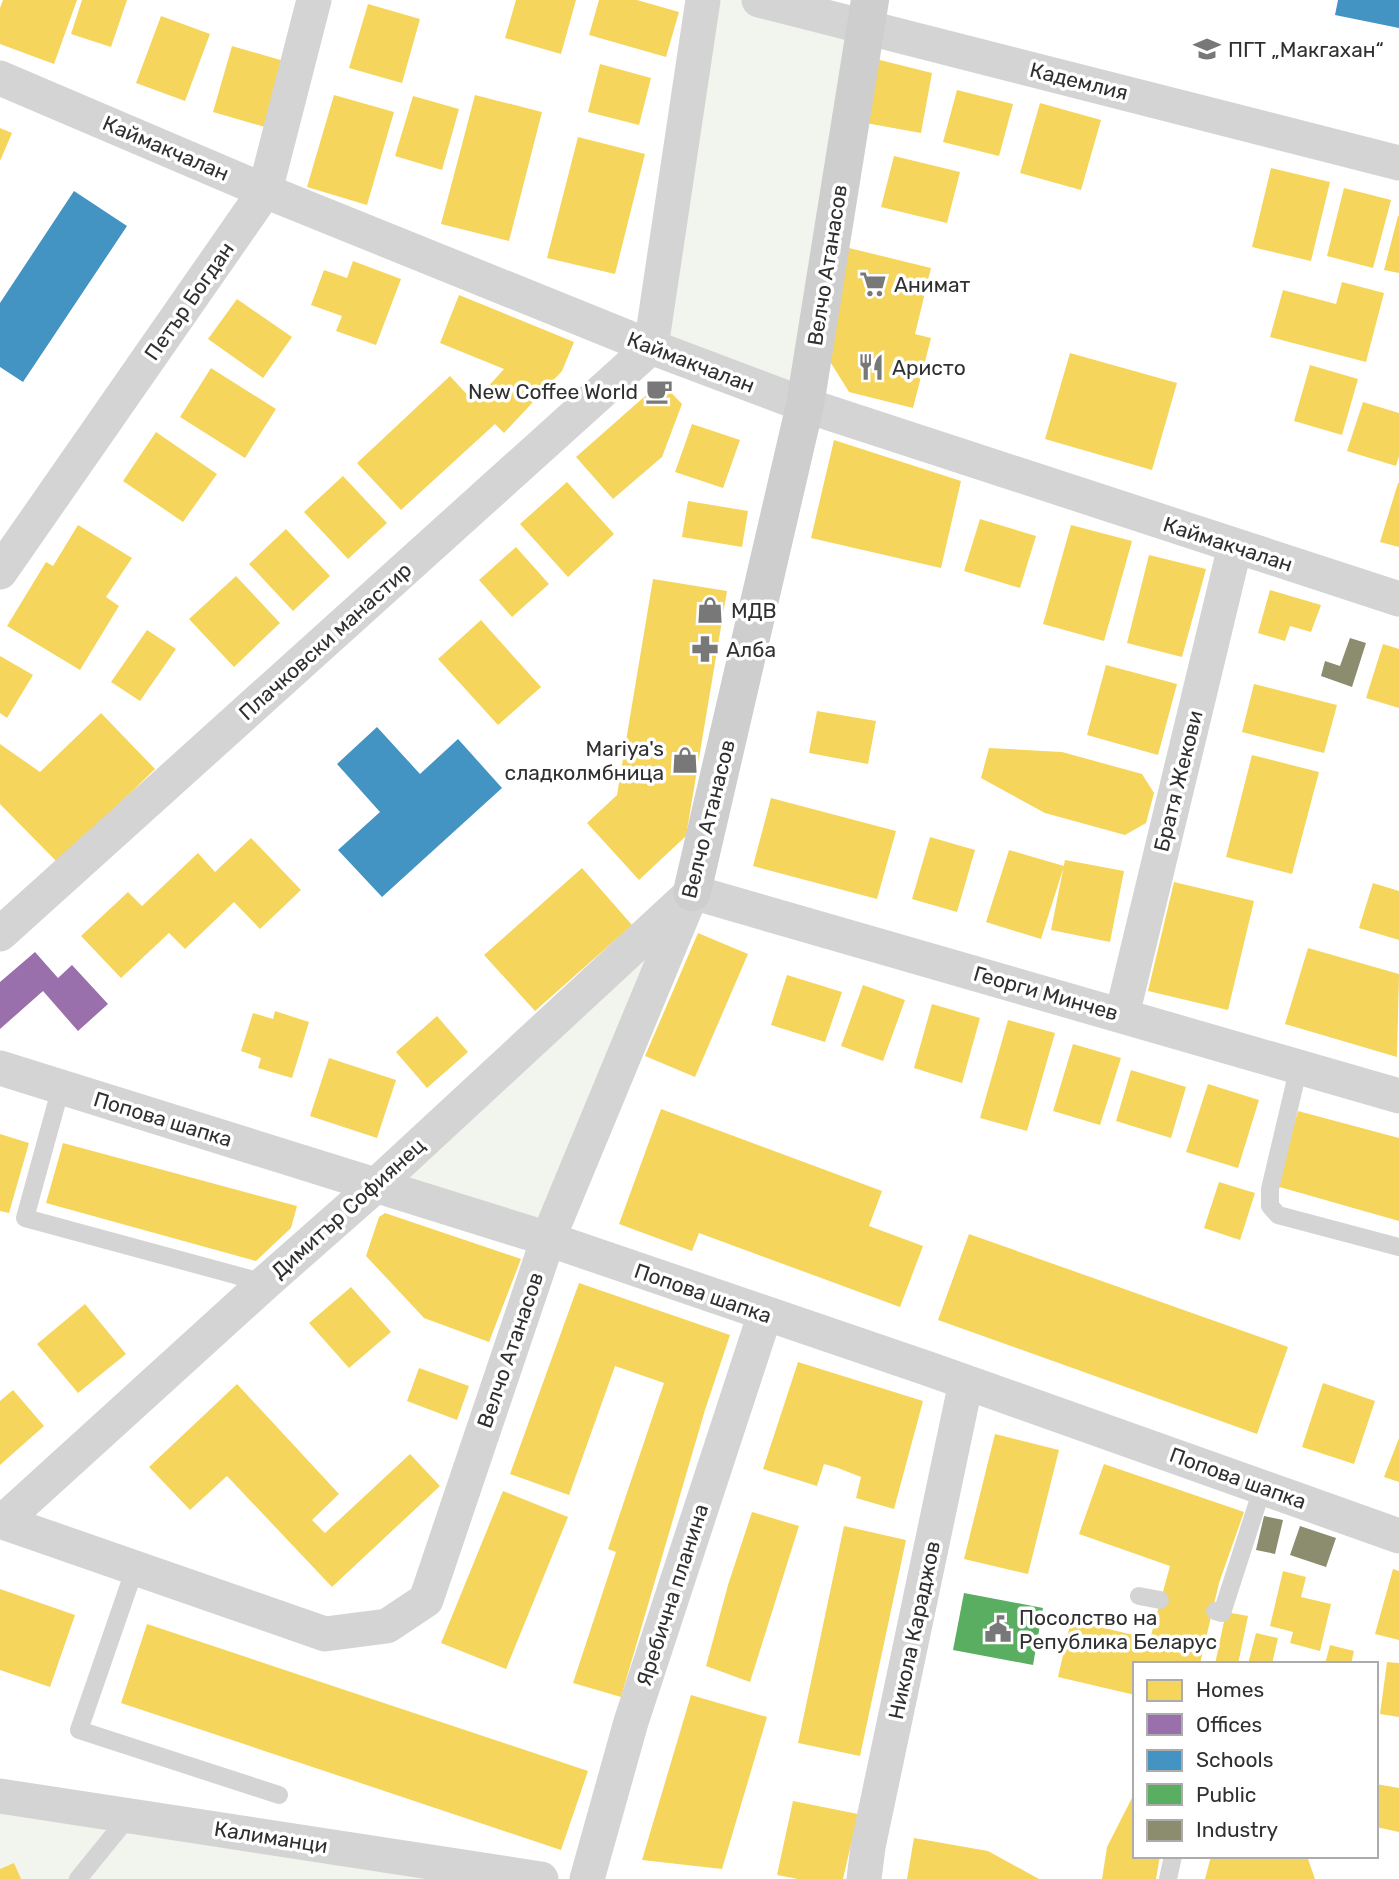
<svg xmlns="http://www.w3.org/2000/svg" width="1399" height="1879" viewBox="0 0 1399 1879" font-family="Rubik,sans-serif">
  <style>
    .green { fill: #f1f5ed }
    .homes { fill: #f6d55c }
    .offices { fill: #9970ab }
    .schools { fill: #4393c3 }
    .public { fill: #5aae61 }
    .industry { fill: #8c8c6e }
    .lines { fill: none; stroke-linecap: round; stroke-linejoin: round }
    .lane { stroke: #d4d4d4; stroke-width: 18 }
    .street { stroke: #d4d4d4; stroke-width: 35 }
    .secondary { stroke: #cecece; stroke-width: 38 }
    .labels { text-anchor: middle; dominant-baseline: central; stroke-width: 7; stroke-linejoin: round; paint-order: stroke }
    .poi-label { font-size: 21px; fill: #303030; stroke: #fff; text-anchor: start }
    .street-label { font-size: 21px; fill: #303030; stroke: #fff }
  </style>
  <rect width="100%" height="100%" fill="#fff"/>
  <path class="green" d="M 703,0 L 759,0 L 865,26 L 805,405 L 651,347 Z
    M 692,892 L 548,1239 L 375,1186 Z
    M 0,1796 L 489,1879 L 0,1879 Z"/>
  <path class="homes" d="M 3,0 L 77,0 L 54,64 L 0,44 L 0,8 Z
    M 82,0 L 127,0 L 111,47 L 71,34 Z
    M 516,0 L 576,0 L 561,54 L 505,38 Z
    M 599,0 L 637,0 L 679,12 L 666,57 L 589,35 Z
    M 368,4 L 420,19 L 402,83 L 349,68 Z
    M 161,16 L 210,34 L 185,101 L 136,83 Z
    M 232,46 L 284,61 L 265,127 L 213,112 Z
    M 872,58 L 932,73 L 921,133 L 860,122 Z
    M 600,64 L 651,78 L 639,125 L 588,112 Z
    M 957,90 L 1013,104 L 999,156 L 943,142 Z
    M 334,95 L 394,112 L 367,205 L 307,187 Z
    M 475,95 L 542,112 L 509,241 L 441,224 Z
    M 413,96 L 459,109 L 442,170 L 395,156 Z
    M 1040,103 L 1101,120 L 1081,190 L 1020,173 Z
    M 0,128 L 12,133 L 0,161 Z
    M 578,137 L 645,154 L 615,274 L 547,258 Z
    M 894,156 L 960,172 L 947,223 L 881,207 Z
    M 1271,168 L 1330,182 L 1311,261 L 1252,247 Z
    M 1344,188 L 1391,200 L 1373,268 L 1327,256 Z
    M 1398,216 L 1399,216 L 1399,273 L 1384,270 Z
    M 845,247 L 931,268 L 915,334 L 931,338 L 913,408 L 849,392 L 821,347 Z
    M 353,261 L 401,279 L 376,345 L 336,331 L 342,316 L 311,305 L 324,270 L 347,278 Z
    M 1342,282 L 1384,293 L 1366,362 L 1270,337 L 1283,290 L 1336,304 Z
    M 459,295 L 574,342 L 562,371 L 504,433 L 495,424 L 401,510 L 357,463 L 450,376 L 474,402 L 504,369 L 440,343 Z
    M 237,299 L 292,337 L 263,378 L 208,339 Z
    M 1070,353 L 1177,383 L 1152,470 L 1045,439 Z
    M 1310,365 L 1358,379 L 1342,435 L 1294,421 Z
    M 211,368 L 276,409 L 245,458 L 180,417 Z
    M 661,382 L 682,404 L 662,457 L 613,499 L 576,457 Z
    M 1363,402 L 1399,413 L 1399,456 L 1396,466 L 1347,451 Z
    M 692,424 L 740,440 L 723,488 L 675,472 Z
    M 156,432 L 217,474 L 183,522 L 123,481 Z
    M 834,440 L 961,481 L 941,568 L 811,538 Z
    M 343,476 L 387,523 L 348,559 L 304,512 Z
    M 567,482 L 614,534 L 568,577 L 520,524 Z
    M 1398,483 L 1399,483 L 1399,547 L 1380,542 Z
    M 688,501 L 748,511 L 742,547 L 682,537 Z
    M 980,519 L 1036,536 L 1020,588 L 964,571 Z
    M 78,525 L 132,558 L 106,597 L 119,606 L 80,670 L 7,626 L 46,562 L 53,566 Z
    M 1071,525 L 1132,541 L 1104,641 L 1043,624 Z
    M 286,529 L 330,576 L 293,611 L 249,564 Z
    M 516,547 L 549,584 L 512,617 L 479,580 Z
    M 1149,555 L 1206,569 L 1182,657 L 1127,643 Z
    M 236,576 L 280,623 L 234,667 L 189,619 Z
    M 653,579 L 727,591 L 686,836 L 639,880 L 587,823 L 617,795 Z
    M 1270,590 L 1321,605 L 1311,632 L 1290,626 L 1285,641 L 1258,633 Z
    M 481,620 L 541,687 L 498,725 L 438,659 Z
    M 147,630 L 176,649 L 140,701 L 111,682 Z
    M 1383,644 L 1399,649 L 1399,708 L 1366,698 Z
    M 0,656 L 33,675 L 7,718 L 0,713 Z
    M 1106,665 L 1177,684 L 1158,755 L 1087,735 Z
    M 1254,684 L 1337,705 L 1324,753 L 1242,732 Z
    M 817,711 L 876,721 L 868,764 L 809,753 Z
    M 101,713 L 155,769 L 58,863 L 0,804 L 0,744 L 40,772 Z
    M 989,748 L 1062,752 L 1142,774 L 1154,793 L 1146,823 L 1125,835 L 1045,813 L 981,778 Z
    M 1252,755 L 1319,772 L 1292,874 L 1226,857 Z
    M 771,798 L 896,831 L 877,899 L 753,866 Z
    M 930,837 L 975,850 L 957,912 L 912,899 Z
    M 251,838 L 301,890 L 260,929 L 234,902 L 185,949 L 169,933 L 121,978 L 81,936 L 128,892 L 142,906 L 198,853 L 215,872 Z
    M 1009,850 L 1064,866 L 1041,939 L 986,922 Z
    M 1065,860 L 1124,871 L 1110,942 L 1051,930 Z
    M 582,868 L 632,925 L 535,1011 L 484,955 Z
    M 1174,882 L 1254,901 L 1228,1010 L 1148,991 Z
    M 1373,883 L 1399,891 L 1399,940 L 1359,928 Z
    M 698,933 L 748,954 L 695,1077 L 645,1056 Z
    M 1308,948 L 1399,974 L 1397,1057 L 1285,1024 Z
    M 787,975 L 842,992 L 825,1042 L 771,1025 Z
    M 863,985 L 905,1000 L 883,1061 L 841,1046 Z
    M 932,1004 L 980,1018 L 962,1083 L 914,1068 Z
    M 275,1011 L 309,1022 L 292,1078 L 258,1068 L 261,1058 L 241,1051 L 253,1013 L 273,1019 Z
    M 437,1016 L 468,1052 L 427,1088 L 396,1052 Z
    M 1008,1020 L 1055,1033 L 1027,1131 L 980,1118 Z
    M 1073,1044 L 1121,1058 L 1100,1125 L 1053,1111 Z
    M 329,1058 L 396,1080 L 377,1138 L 310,1116 Z
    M 1131,1070 L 1186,1087 L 1171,1138 L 1116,1121 Z
    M 1208,1084 L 1259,1100 L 1238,1168 L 1186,1152 Z
    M 661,1109 L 882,1191 L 869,1226 L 923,1246 L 900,1307 L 699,1233 L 692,1251 L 619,1224 Z
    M 1298,1111 L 1399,1138 L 1399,1221 L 1276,1186 Z
    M 0,1134 L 29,1143 L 9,1213 L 0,1211 Z
    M 63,1143 L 297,1206 L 291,1228 L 256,1261 L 46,1203 Z
    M 1219,1182 L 1255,1193 L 1240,1240 L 1204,1228 Z
    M 385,1213 L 521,1259 L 489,1342 L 424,1318 L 366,1256 L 379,1217 Z
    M 969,1234 L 1288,1347 L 1257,1434 L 938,1320 Z
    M 579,1283 L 730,1335 L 705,1410 L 621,1697 L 573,1683 L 616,1552 L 608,1549 L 664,1383 L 615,1366 L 569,1495 L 510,1474 Z
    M 351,1287 L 391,1332 L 349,1368 L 309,1323 Z
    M 85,1304 L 126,1354 L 78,1393 L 37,1344 Z
    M 798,1362 L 923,1401 L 894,1509 L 856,1498 L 861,1477 L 838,1468 L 824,1464 L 817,1486 L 763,1469 Z
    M 419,1368 L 469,1386 L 457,1420 L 407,1401 Z
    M 1323,1383 L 1375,1401 L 1354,1464 L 1302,1447 Z
    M 237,1384 L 339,1494 L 312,1520 L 325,1533 L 410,1454 L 440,1486 L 332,1587 L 227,1476 L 190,1510 L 149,1467 Z
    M 13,1390 L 44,1426 L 0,1465 L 0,1401 Z
    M 995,1434 L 1059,1450 L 1028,1574 L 964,1559 Z
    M 1399,1438 L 1399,1482 L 1384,1477 Z
    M 1104,1464 L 1244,1512 L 1219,1583 L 1200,1664 L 1135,1664 L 1135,1695 L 1058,1677 L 1071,1620 L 1150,1639 L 1170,1566 L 1079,1534 Z
    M 503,1491 L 568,1517 L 506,1669 L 441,1643 Z
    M 752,1512 L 799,1526 L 750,1682 L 706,1666 L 728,1585 Z
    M 844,1526 L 906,1540 L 860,1756 L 798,1743 Z
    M 1393,1569 L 1399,1571 L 1399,1640 L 1375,1634 Z
    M 1283,1571 L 1306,1577 L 1301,1597 L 1331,1604 L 1320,1651 L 1290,1643 L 1293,1632 L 1270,1626 Z
    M 0,1589 L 75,1615 L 50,1687 L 0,1670 Z
    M 1226,1612 L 1248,1616 L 1238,1664 L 1215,1664 Z
    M 147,1624 L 588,1771 L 561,1850 L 121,1703 Z
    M 1256,1633 L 1278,1638 L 1272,1664 L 1248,1664 Z
    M 1330,1645 L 1354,1651 L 1351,1664 L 1325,1664 Z
    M 1387,1662 L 1399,1663 L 1399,1717 L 1380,1714 Z
    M 691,1695 L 767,1717 L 722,1869 L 642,1860 Z
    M 1376,1784 L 1399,1788 L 1399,1832 L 1376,1827 Z
    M 1135,1792 L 1135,1856 L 1160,1856 L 1156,1879 L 1102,1879 L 1107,1847 Z
    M 793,1801 L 858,1814 L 843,1879 L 798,1879 L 777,1875 Z
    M 914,1838 L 988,1851 L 1039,1879 L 907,1879 Z
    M 1211,1856 L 1307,1856 L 1315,1879 L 1205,1879 Z
    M 14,1863 L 21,1879 L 0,1879 L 0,1869 Z"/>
  <path class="offices" d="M 35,952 L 58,978 L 72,965 L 108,1004 L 78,1031 L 43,991 L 0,1029 L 0,982 Z"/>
  <path class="schools" d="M 1338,0 L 1399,0 L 1399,28 L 1335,15 Z
    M 74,191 L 127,226 L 23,382 L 0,367 L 0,303 Z
    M 377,727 L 420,774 L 458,739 L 502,788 L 382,897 L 338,850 L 380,812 L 337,764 Z"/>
  <path class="public" d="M 964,1593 L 1043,1608 L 1033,1665 L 953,1650 Z"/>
  <path class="industry" d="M 1350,638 L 1366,643 L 1352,687 L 1321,676 L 1325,661 L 1340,666 Z
    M 1264,1516 L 1283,1520 L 1275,1554 L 1256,1550 Z
    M 1300,1526 L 1336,1538 L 1326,1567 L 1290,1555 Z"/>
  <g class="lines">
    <path class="lane" d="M 1299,1066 L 1270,1189 L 1270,1206 L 1278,1215 L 1399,1247
      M 61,1087 L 25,1218 L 265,1283
      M 135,1568 L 79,1730 L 279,1795
      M 1139,1596 L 1160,1600
      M 1215,1611 L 1222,1613 L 1263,1486
      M 78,1879 L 130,1815
      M 1168,1879 L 1173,1856"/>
    <path class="street" d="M 759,0 L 1399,163
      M 0,78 L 265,191 L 651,347 L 805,405 L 1399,599
      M 651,347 L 703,0
      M 0,572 L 265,191 L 314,0
      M 692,892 L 1399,1096
      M 0,934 L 651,347
      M 1122,1015 L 1235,546
      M 0,1068 L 548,1239 L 929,1369 L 1399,1536
      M 0,1521 L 325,1634 L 387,1626 L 426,1600 L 548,1239 L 692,892
      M 2,1522 L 265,1283 L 375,1186 L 685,899
      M 0,1796 L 541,1879
      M 587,1879 L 631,1722 L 765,1314
      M 864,1879 L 868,1847 L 966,1382"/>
    <path class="secondary" d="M 692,892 L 805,405 L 870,0"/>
  </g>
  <defs>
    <symbol id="school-bare" viewBox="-9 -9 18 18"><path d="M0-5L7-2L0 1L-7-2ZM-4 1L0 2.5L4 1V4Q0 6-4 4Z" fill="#787878" stroke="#fff" stroke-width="2.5" paint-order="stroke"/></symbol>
    <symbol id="supermarket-bare" viewBox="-9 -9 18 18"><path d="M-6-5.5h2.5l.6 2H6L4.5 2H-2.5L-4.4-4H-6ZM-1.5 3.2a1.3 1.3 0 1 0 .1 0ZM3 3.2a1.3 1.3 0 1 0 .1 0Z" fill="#787878" stroke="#fff" stroke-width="2.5" paint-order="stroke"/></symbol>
    <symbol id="restaurant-bare" viewBox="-9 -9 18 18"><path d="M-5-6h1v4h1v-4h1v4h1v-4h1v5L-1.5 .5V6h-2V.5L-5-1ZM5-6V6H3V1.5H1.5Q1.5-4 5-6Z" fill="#787878" stroke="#fff" stroke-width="2.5" paint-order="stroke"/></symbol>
    <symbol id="cafe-bare" viewBox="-9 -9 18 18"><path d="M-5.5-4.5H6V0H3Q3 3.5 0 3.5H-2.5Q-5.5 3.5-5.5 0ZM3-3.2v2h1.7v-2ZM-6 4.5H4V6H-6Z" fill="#787878" stroke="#fff" stroke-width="2.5" paint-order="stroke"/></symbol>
    <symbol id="shop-bare" viewBox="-9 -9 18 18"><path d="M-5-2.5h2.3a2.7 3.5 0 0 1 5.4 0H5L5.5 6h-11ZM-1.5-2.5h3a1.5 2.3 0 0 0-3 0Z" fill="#787878" stroke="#fff" stroke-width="2.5" paint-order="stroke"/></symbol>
    <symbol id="pharmacy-bare" viewBox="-9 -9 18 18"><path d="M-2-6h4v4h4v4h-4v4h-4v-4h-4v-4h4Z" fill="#787878" stroke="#fff" stroke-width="2.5" paint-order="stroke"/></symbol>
    <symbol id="civic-bare" viewBox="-9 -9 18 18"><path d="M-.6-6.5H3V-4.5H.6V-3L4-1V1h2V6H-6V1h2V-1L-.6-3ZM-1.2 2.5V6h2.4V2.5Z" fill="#787878" stroke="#fff" stroke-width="2.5" paint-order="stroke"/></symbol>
  </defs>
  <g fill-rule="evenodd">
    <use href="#school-bare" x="1188" y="30" width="38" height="38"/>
    <use href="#supermarket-bare" x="854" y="265" width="38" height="38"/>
    <use href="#restaurant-bare" x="852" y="348" width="38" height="38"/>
    <use href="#cafe-bare" x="640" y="372" width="38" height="38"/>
    <use href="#shop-bare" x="691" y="591" width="38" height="38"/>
    <use href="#pharmacy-bare" x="686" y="630" width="38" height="38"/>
    <use href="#shop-bare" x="666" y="741" width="38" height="38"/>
    <use href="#civic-bare" x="979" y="1610" width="38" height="38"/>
  </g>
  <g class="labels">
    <g class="poi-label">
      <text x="1228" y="49">ПГТ „Макгахан“</text>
      <text x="894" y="284">Анимат</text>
      <text x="892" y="367">Аристо</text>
      <text x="638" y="391" text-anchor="end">New Coffee World</text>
      <text x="731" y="610">МДВ</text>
      <text x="726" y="649">Алба</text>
      <text x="664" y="748" text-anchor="end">Mariya's<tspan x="664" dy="24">сладколмбница</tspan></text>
      <text x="1019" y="1617">Посолство на<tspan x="1019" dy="24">Република Беларус</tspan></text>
    </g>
    <g class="street-label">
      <text transform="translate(1079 81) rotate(14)">Кадемлия</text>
      <text transform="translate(166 148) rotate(23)">Каймакчалан</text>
      <text transform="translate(827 265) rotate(-81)">Велчо Атанасов</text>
      <text transform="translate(189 301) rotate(-55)">Петър Богдан</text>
      <text transform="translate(691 362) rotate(21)">Каймакчалан</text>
      <text transform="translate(1228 544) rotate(18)">Каймакчалан</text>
      <text transform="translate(325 641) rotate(-42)">Плачковски манастир</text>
      <text transform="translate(1178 781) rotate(-76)">Братя Жекови</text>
      <text transform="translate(708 819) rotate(-76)">Велчо Атанасов</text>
      <text transform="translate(1046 993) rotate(16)">Георги Минчев</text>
      <text transform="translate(163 1119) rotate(17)">Попова шапка</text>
      <text transform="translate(348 1208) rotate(-42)">Димитър Софиянец</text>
      <text transform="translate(703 1293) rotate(19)">Попова шапка</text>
      <text transform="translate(510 1350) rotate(-71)">Велчо Атанасов</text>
      <text transform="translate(1238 1478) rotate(20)">Попова шапка</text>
      <text transform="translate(672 1595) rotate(-72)">Яребична планина</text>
      <text transform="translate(914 1630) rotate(-78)">Никола Караджов</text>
      <text transform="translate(271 1837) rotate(9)">Калиманци</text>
    </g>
  </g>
  <rect x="1133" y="1662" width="245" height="196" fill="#ffffff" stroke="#acacac" stroke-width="2"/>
  <rect x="1147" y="1680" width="35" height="21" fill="#f6d55c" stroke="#acacac" stroke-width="2"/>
  <text x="1196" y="1697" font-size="21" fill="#303030">Homes</text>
  <rect x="1147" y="1714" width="35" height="21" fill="#9970ab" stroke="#acacac" stroke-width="2"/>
  <text x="1196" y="1732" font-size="21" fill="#303030">Offices</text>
  <rect x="1147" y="1750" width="35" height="21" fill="#4393c3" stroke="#acacac" stroke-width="2"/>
  <text x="1196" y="1767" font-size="21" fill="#303030">Schools</text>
  <rect x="1147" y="1784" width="35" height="21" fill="#5aae61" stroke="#acacac" stroke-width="2"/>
  <text x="1196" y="1802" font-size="21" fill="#303030">Public</text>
  <rect x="1147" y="1820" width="35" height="21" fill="#8c8c6e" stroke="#acacac" stroke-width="2"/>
  <text x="1196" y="1837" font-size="21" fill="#303030">Industry</text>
</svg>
